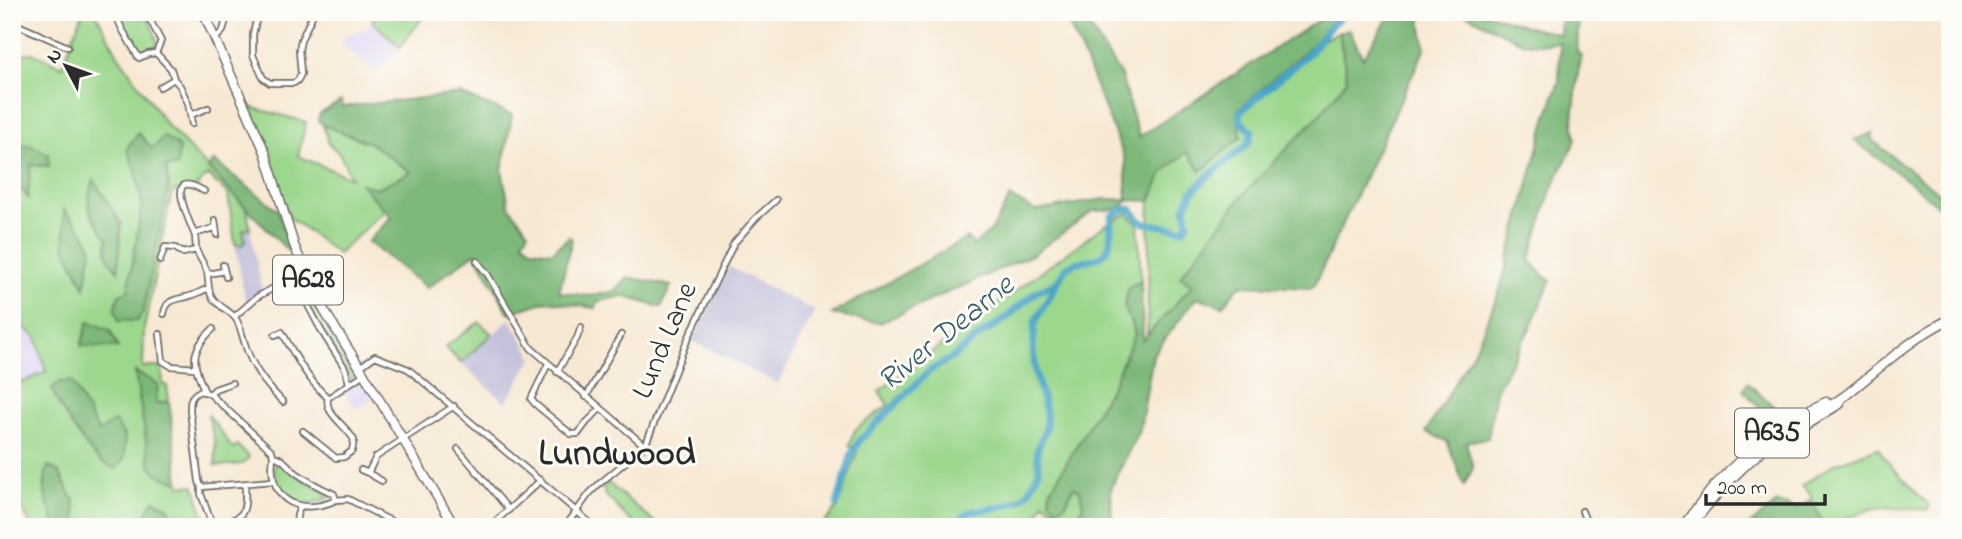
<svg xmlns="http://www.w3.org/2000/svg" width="1962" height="539" viewBox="0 0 1962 539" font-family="'Indie Flower',sans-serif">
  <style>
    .built { fill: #dfd5f5 }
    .industrial { fill: #c3c1db }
    .green { fill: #9bd78c; stroke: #63815c; stroke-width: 2 }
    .forest { fill: #7cb878; stroke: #547252; stroke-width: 2 }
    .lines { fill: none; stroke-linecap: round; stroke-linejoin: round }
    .river { stroke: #4aa5c8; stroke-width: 7 }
    .minor-casing { stroke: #726d66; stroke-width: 8 }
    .trunk-casing { stroke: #726d66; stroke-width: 11 }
    .minor { stroke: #fff; stroke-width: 4.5 }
    .trunk { stroke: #fff; stroke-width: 8 }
    .labels { text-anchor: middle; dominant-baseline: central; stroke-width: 6; stroke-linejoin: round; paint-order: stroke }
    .shield { fill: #fdfcf7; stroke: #6a6a68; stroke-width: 2 }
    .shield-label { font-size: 28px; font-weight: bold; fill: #2b2b2b }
    .street-label { font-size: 30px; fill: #2b2b2b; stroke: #fdfcf7 }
    .water-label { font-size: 32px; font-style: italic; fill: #375c6a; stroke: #fdfcf7 }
    .district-label { font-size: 37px; font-weight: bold; fill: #2b2b2b; stroke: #fdfcf7 }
  </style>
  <rect width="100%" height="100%" fill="#fdfcf7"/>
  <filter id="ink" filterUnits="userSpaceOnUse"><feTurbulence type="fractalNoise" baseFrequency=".0143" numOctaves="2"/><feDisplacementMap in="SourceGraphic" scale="14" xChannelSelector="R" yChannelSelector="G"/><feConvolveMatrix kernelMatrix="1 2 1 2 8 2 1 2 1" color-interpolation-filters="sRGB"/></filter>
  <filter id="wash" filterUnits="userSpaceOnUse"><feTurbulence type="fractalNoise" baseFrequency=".00686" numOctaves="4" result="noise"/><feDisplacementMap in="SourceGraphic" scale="28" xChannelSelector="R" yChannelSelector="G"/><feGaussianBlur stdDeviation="1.57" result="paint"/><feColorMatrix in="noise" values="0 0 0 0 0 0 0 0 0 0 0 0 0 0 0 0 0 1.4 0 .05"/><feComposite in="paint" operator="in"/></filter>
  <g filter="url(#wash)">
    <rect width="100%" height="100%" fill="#f7e8d3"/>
    <path class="built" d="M 372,21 L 400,47 L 376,73 L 342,43 L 345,35 L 367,29 Z
      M 12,316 L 36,337 L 46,372 L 12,387 Z
      M 359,380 L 364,381 L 374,398 L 356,409 L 342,391 Z"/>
    <path class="industrial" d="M 250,229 L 262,290 L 246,303 L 235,244 L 242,244 L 243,230 Z
      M 729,267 L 815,311 L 778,384 L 692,341 Z
      M 510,319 L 533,357 L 506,403 L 461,363 Z"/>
    <path class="green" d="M 83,12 L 95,12 L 118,55 L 167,125 L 247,209 L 250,229 L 243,230 L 245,241 L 242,245 L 235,244 L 228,194 L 208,175 L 195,188 L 172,192 L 144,329 L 143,367 L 162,367 L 163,385 L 167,385 L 169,401 L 156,405 L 135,373 L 150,464 C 157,476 165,478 179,481 L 180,486 L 194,485 L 201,507 L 209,527 L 32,527 L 12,489 L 12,387 L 46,372 L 36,337 L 12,316 L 12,55 L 32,53 L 62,66 Z
      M 120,12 L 140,12 L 143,17 L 145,17 L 149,20 L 158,42 L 154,48 L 140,53 L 138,52 L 119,16 Z
      M 376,12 L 427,12 L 400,47 L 372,21 Z
      M 1339,32 L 1347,80 L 1321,113 L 1181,277 L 1193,284 L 1147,338 L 1150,201 L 1163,172 L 1187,151 L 1201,171 L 1237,111 L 1311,46 Z
      M 250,107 L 306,122 L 298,156 L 351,178 L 340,154 L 329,144 L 323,125 L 370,143 L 412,173 L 377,188 L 363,185 L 385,210 L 338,254 L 289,217 L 265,142 Z
      M 1128,213 L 1133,220 L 1138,223 L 1141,281 L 1129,287 L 1124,306 L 1136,333 L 1114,382 L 1066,504 L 1074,486 L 1080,491 L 1083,506 L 1073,527 L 1047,527 L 1053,511 L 1044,502 L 1031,527 L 821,527 L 838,507 L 857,452 L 849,445 L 855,430 L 888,405 L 879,391 L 1105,225 Z
      M 300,277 L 303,279 L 335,341 L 358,371 L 358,374 L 350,380 L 347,369 L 292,282 Z
      M 479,322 L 492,334 L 461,363 L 445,347 Z
      M 208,414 L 233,449 L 237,445 L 249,457 L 243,464 L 216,466 L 215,443 Z
      M 1878,448 L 1889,464 L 1929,505 L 1928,510 L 1883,507 L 1871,509 L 1824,527 L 1811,499 L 1811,495 L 1802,486 L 1834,464 Z
      M 277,460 L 295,474 L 330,497 C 322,501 312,504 303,503 C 283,500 268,477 277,460 Z
      M 607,482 L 660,527 C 654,527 646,528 641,527 C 629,524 616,503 605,495 L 604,489 L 600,487 Z"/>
    <path class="forest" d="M 1063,12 L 1080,12 L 1121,76 L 1139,137 L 1331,12 L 1340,12 L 1311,46 L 1237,111 L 1241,137 L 1201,171 L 1187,152 L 1163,172 L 1150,201 L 1128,200 L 1119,209 L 1093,211 L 1032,255 L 880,323 L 832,314 L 967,238 L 974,245 L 992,230 L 1010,197 L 1036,211 L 1104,199 L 1127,200 L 1125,159 L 1084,57 Z
      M 1392,12 L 1423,12 L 1420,15 L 1425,48 L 1313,288 L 1240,285 L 1223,306 L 1197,297 L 1153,355 L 1140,428 L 1111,488 L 1112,527 L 1073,527 L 1083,506 L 1080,491 L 1074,486 L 1066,504 L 1056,509 L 1049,500 L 1050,491 L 1114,382 L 1135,333 L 1124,306 L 1129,287 L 1141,281 L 1143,340 L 1193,285 L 1180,277 L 1243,195 L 1321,113 L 1347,80 L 1339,32 L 1349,29 L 1363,58 Z
      M 1461,12 L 1484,12 L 1531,28 L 1560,34 L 1561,12 L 1579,12 L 1577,52 L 1582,56 L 1578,73 L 1573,120 L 1576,139 L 1550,193 L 1530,260 L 1544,276 L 1551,280 L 1530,328 L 1496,391 L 1488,438 L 1466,442 L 1473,468 L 1464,485 L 1447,441 L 1426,432 L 1477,345 L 1500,290 L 1547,116 L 1559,81 L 1560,43 L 1530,44 L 1521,42 Z
      M 460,94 L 512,115 L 502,170 L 509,206 L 529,232 L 523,241 L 532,249 L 552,252 L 569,237 L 572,239 L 559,292 L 591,296 L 615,291 L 628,277 L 671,286 L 661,307 L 622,296 L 597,302 L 596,308 L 547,301 L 509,313 L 475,253 L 427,288 L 368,242 L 391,217 L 361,184 L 377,188 L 411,172 L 370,143 L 323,125 L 318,120 L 320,114 L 341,101 L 342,107 Z
      M 138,133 L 153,149 L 164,136 L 179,147 L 177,167 L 166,167 L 169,186 L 143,313 L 137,321 L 119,321 L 115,309 L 119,294 L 128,291 L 142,204 L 136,173 L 127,148 Z
      M 1873,133 L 1872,140 L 1950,202 L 1950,216 L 1911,183 L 1854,140 Z
      M 22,144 L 35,147 L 49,154 L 49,166 L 39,166 L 31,164 L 28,198 L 19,186 Z
      M 214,161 L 278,210 L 291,254 L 208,168 Z
      M 94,180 L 121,223 L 118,271 C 109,262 104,252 108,240 C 92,215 82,210 94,180 Z
      M 64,209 L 85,234 L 92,250 L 85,288 L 65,247 Z
      M 88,322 L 110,330 L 118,347 L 81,346 Z
      M 135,372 L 158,384 L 156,404 L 169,401 L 179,481 C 165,479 157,476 150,464 Z
      M 71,381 L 99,432 L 115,421 L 125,437 L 124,459 L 116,469 C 111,467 106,465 101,462 C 87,450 57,406 52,389 L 60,382 Z
      M 1748,383 L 1787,419 L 1776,425 L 1743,390 Z
      M 48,466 L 59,472 L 75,503 L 76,527 L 57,527 C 47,506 40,488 48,466 Z
      M 1811,499 L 1824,527 L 1747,527 L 1777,503 L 1798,509 Z
      M 154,500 L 168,507 L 177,527 L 139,527 Z"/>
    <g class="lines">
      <path class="river" d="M 837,504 L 852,453 L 860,440 L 928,372 L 953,357 L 975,339 L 1005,319 L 1036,292 L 1056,283
        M 955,527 L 957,522 L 970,512 L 1000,507 L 1019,501 L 1029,492 L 1039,471 L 1037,450 L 1046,428 L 1046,412 L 1036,375 L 1033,350 L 1035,322 L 1065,269 C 1077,256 1104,265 1109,245 C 1112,236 1110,226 1112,216 L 1124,209 L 1132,209 L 1138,219 L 1144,223 L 1181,229 L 1184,229 L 1188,222 L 1185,208 L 1192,192 L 1207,177 L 1249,143 L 1252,131 L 1241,122 L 1240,112 L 1310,52 L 1333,23 L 1347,12"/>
    </g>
  </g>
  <g filter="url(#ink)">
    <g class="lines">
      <defs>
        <path id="minor" d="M 117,12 L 115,13 L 122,29 L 139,58 L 148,54 L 156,53 L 171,69 L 174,79 L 180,86 L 188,103 L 192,124
          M 258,12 L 253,34 L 253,55 L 263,78 L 270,83 L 294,83 L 298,80 L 301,74 L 299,50 L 301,40 L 314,12
          M 12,19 L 18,25 L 68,47
          M 150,20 L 161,41 L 156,53
          M 216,38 L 223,31 L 228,12
          M 160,87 L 174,79
          M 191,115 L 208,108
          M 204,191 C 161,165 191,224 195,236 C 196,242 195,247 197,252 C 200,258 204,264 207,271 C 209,280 207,289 212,297 C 218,307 230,310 236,319 C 241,327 242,336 245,344 C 252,368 266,385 283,402
          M 215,220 L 217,235
          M 195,234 L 216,227
          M 160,261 L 165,247 L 175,248 L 183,253 L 196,250
          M 477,261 L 488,275 L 531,348 L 645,446
          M 223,265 L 226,277
          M 208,274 L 224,271
          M 287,280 L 298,290 L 304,298 L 322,332 L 345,368 L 349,383
          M 164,314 C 166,300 174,300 186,297 C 193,296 201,291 209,288
          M 234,317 L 257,297 L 304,271
          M 213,329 C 188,352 193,364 205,392 L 210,394 L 272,451 L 273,456 C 284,458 287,466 295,472 C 307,481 321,488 334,494 L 336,500 L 348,499 L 391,521 L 395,527
          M 160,334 L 163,361 L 171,366 L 195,368
          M 275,335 L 282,332 C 295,356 307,379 328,398
          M 548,364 L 531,399 L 535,404 L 571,434 L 578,434 L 587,422 L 601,408
          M 360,367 L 375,356 L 408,369 L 595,527
          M 557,372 L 577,338 L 581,327
          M 204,392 L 200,391 C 190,396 190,400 190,411 L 199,481 L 201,487 L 201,494 L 213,527
          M 210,394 L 215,389 L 232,383
          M 586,397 L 621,335
          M 328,398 L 364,374
          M 303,431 L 336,458 L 344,457 L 352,451 L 354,440 C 347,426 324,414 328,398
          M 1775,440 L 1780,442 L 1841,405 L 1842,398
          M 458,449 L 509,510
          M 273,457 C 267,500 299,517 336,500
          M 361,470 L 368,473
          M 382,481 L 368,473 L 376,457 L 454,406
          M 201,487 L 273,481
          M 1582,511 L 1588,527
          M 215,527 C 245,515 246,517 245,484
          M 296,527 L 297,515 L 300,507
          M 486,527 L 496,521 L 541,480
          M 565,527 L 589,494 L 599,484 L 645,446 L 686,343 L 734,243 L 756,218 L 776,200
          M 1598,527 L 1610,522 L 1616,527"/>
        <path id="trunk" d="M 203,12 L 265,152 L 294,245 L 311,286 L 325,312 L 364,374 L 455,527
          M 1683,527 C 1717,475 1769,428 1826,402
          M 1691,527 C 1713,495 1754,454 1786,432 C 1805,418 1827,409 1846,395 C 1880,368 1911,338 1950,319"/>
      </defs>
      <use href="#minor" class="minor-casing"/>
      <use href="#trunk" class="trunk-casing"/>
      <use href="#minor" class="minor"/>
      <use href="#trunk" class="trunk"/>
    </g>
  </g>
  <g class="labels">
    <g class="shield">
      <rect x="273" y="255.5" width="70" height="49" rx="5"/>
      <rect x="1735" y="408.5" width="74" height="49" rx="5"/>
    </g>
    <g class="shield-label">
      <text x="308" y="280">A628</text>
      <text x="1772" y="433">A635</text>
    </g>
    <g class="street-label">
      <text transform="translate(666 341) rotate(-67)">Lund Lane</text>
    </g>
    <g class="water-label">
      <text transform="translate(947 334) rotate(-39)">River Dearne</text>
    </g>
    <g class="district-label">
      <text x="617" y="455">Lundwood</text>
    </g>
  </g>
  <rect width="1962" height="539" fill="none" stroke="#fdfcf7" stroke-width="42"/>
  <g transform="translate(66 66) rotate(311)" stroke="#fdfcf7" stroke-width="5" paint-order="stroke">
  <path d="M0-5L12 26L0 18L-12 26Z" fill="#2b2b2b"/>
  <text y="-10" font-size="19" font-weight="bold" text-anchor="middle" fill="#2b2b2b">N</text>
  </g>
  <path d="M1706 494v10h119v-10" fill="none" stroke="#2b2b2b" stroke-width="3.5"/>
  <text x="1717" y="494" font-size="21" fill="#2b2b2b" stroke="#fdfcf7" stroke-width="5" paint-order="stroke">200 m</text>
</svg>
